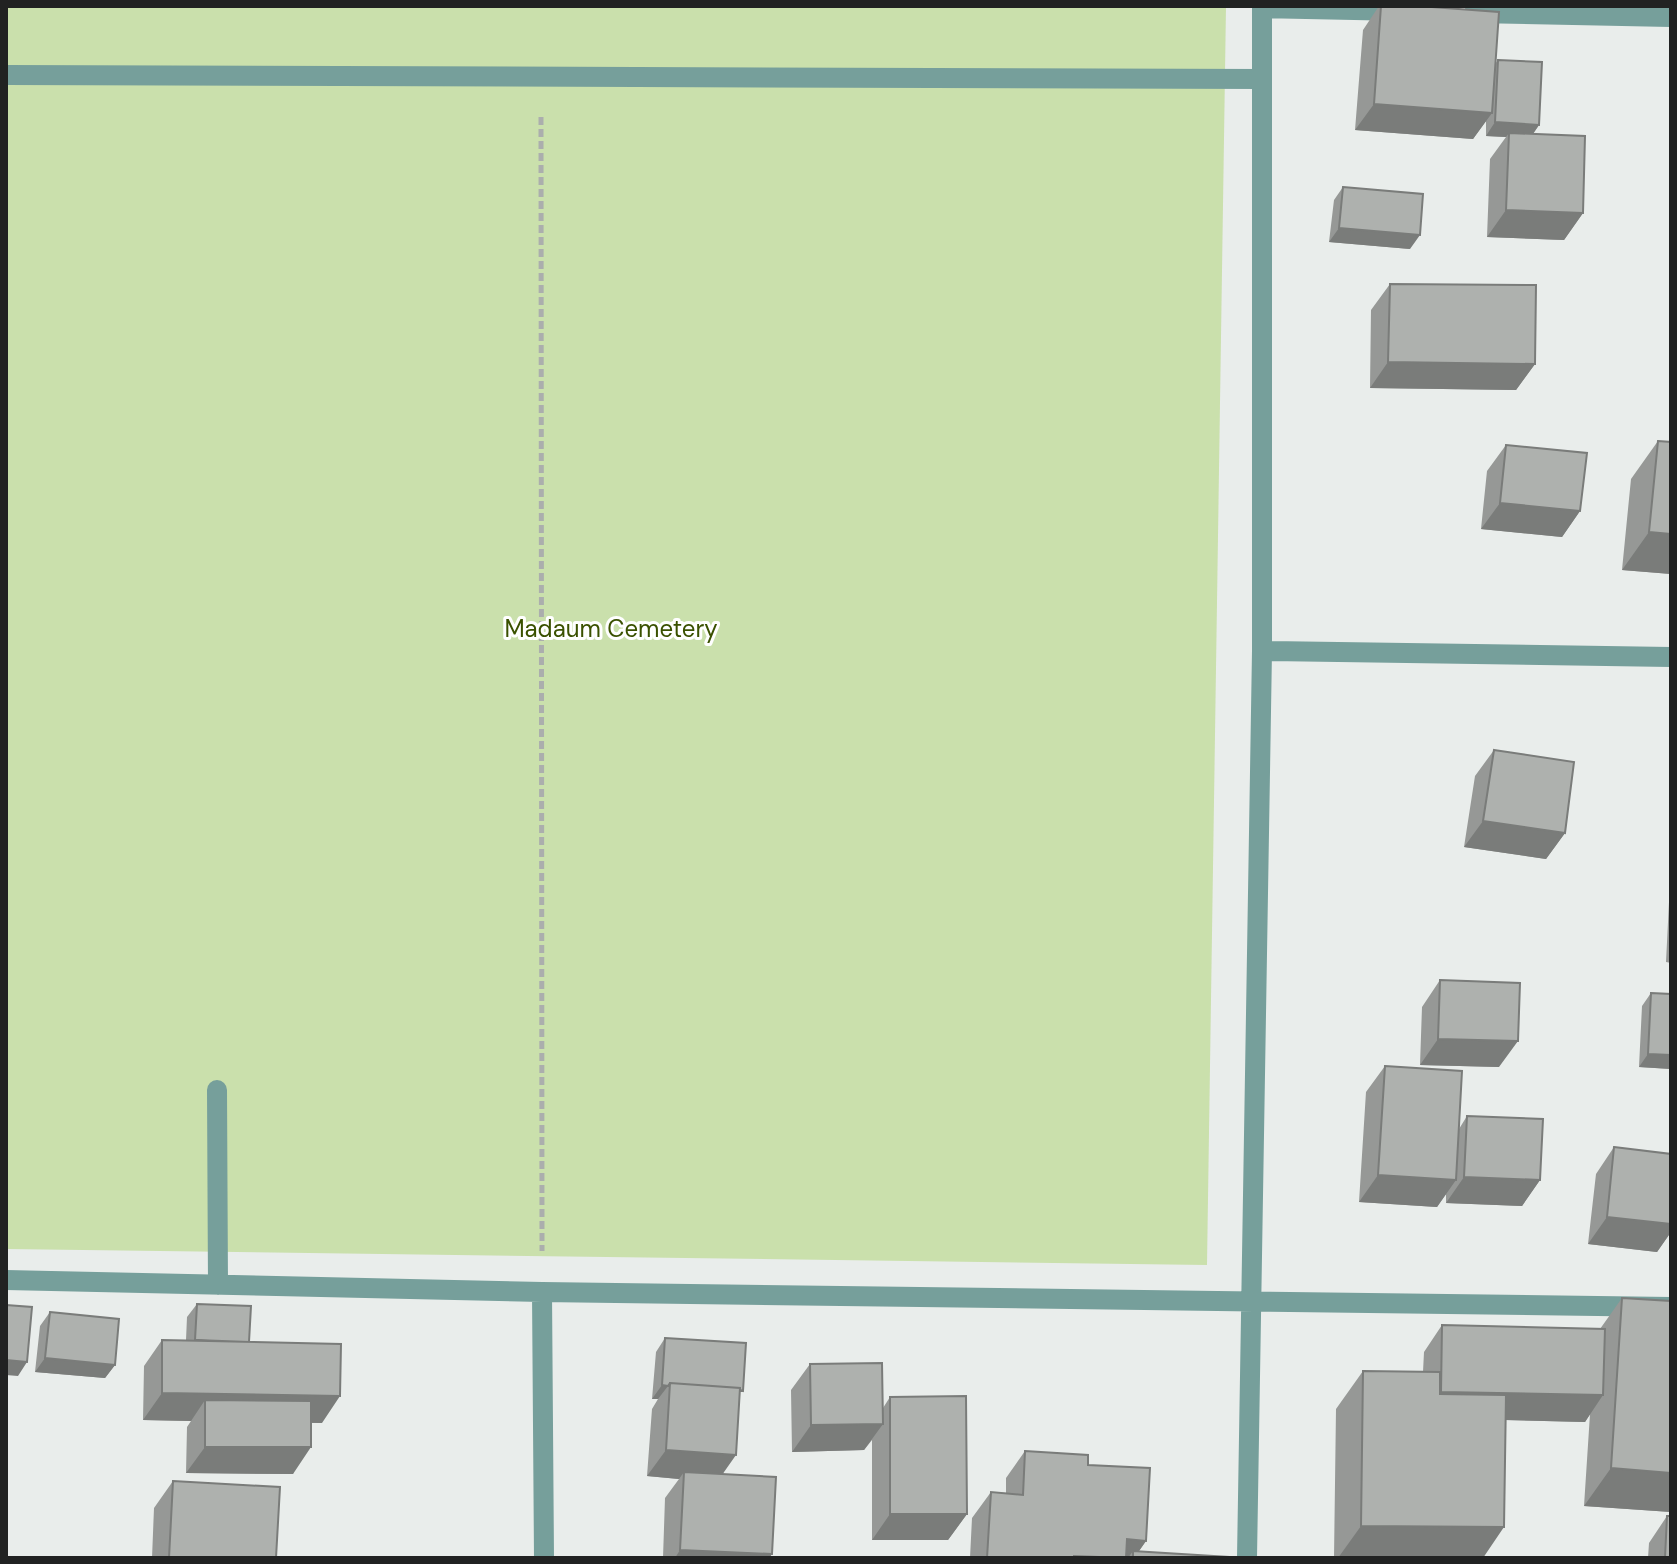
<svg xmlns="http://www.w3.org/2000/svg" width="1677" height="1564" viewBox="0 0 1677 1564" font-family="'DM Sans',sans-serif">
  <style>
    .green { fill: #cae0ac }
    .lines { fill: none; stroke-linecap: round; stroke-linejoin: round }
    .path { stroke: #abaead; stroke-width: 5; stroke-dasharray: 8 4; stroke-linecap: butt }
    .minor { stroke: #769f9b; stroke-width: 20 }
    .wall { fill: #969896 }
    .shaded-wall { fill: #7a7c7a }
    .building { fill: #aeb1ae; stroke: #7a7c7a; stroke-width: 2 }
    .labels { text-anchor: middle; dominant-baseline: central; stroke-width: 6; stroke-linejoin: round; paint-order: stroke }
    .park-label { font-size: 24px; fill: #3a5100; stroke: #fff }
  </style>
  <rect width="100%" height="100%" fill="#e9edeb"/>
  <path class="green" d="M 6,6 L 1226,6 L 1207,1265 L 6,1249 Z"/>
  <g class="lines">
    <path class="path" d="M 541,117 L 542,1251"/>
    <path class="minor" d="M 1262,8 L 1402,11
      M 1474,13 L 1671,17
      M 6,75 L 1262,79
      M 1262,651 L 1671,657
      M 217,1090 L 218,1285
      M 6,1280 L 542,1292 L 1671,1307
      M 542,1292 L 544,1558
      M 1247,1558 L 1262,651 L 1262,6"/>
  </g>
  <path class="wall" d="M 1379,6 L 1418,6 L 1495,64 L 1498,60 L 1539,125 L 1533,134 L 1583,213 L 1564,240 L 1487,237 L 1490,159 L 1506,137 L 1486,136 L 1486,121 L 1473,139 L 1355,130 L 1363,30 Z
    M 1343,187 L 1410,249 L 1329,242 L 1334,200 Z
    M 1390,284 L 1535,364 L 1516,390 L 1370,388 L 1371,310 Z
    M 1658,441 L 1671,442 L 1671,574 L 1622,570 L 1631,479 Z
    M 1506,445 L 1580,511 L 1562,537 L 1481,529 L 1487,471 Z
    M 1494,750 L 1565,833 L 1546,859 L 1464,847 L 1475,776 Z
    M 1671,862 L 1671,963 L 1666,962 Z
    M 1440,980 L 1499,1067 L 1420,1065 L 1422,1007 Z
    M 1651,993 L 1671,1069 L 1639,1067 L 1642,1006 Z
    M 1385,1066 L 1459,1129 L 1467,1116 L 1540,1180 L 1522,1206 L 1446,1203 L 1446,1194 L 1437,1207 L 1359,1202 L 1366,1092 Z
    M 1614,1147 L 1671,1154 L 1671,1232 L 1657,1252 L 1588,1244 L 1596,1174 Z
    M 1622,1298 L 1671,1512 L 1584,1506 L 1590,1414 L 1585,1422 L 1506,1420 L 1483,1558 L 1334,1558 L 1336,1409 L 1363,1371 L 1423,1372 L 1424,1352 L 1442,1325 L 1600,1329 Z
    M 197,1304 L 249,1342 L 322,1423 L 311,1423 L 293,1474 L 186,1473 L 187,1427 L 191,1421 L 143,1420 L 144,1366 L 162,1340 L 186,1340 L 187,1317 Z
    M 50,1312 L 115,1365 L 105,1378 L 35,1372 L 40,1326 Z
    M 665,1338 L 740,1395 L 723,1474 L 772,1554 L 769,1558 L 663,1558 L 665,1498 L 679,1479 L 647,1476 L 652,1409 L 658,1399 L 652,1399 L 656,1352 Z
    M 810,1364 L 883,1408 L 890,1397 L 967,1514 L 948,1540 L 872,1540 L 872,1440 L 864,1450 L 792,1452 L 791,1390 Z
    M 1025,1451 L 1088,1465 L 1146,1541 L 1139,1551 L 1229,1558 L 970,1558 L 972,1518 L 991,1492 L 1006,1493 L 1006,1478 Z
    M 173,1481 L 276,1558 L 152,1558 L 154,1508 Z
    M 1667,1516 L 1671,1558 L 1648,1558 L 1649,1543 Z"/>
  <path class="shaded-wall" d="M 1374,104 L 1492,113 L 1473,139 L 1355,130 Z
    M 1495,122 L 1539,125 L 1530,138 L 1509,133 L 1506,137 L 1486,136 Z
    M 1506,210 L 1583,213 L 1564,240 L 1487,237 Z
    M 1339,228 L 1420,235 L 1410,249 L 1329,242 Z
    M 1388,362 L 1535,364 L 1516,390 L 1370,388 Z
    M 1500,503 L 1580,511 L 1562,537 L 1481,529 Z
    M 1649,532 L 1671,534 L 1671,574 L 1622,570 Z
    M 1483,821 L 1565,833 L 1546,859 L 1464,847 Z
    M 1438,1039 L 1518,1041 L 1499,1067 L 1420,1065 Z
    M 1648,1054 L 1671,1055 L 1671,1069 L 1639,1067 Z
    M 1378,1175 L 1456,1180 L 1437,1207 L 1359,1202 Z
    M 1464,1177 L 1540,1180 L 1522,1206 L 1446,1203 Z
    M 1607,1217 L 1671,1224 L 1671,1232 L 1657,1252 L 1588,1244 Z
    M 45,1358 L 115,1365 L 105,1378 L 35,1372 Z
    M 6,1360 L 27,1362 L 18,1376 L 6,1375 Z
    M 662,1385 L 668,1386 L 658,1399 L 652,1399 Z
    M 1441,1392 L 1603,1395 L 1585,1422 L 1422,1418 Z
    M 162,1393 L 340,1396 L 322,1423 L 205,1421 L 205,1400 L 191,1421 L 143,1420 Z
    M 883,1424 L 864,1450 L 792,1452 L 811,1425 Z
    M 205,1447 L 311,1447 L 293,1474 L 186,1473 Z
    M 666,1450 L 736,1455 L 717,1482 L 684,1472 L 679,1479 L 647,1476 Z
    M 1611,1468 L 1671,1473 L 1671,1512 L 1584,1506 Z
    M 890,1514 L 967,1514 L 948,1540 L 872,1540 Z
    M 1361,1526 L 1504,1527 L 1483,1558 L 1338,1558 Z
    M 1127,1539 L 1146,1541 L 1134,1558 L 1133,1551 L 1128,1558 L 1114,1558 Z
    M 680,1550 L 772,1554 L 769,1558 L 675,1558 Z
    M 1074,1556 L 1108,1558 L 1072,1558 Z"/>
  <path class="building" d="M 1381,6 L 1418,6 L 1499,12 L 1492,113 L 1374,104 Z
    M 1498,60 L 1542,62 L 1539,125 L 1495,122 Z
    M 1509,133 L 1585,136 L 1583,213 L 1506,210 Z
    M 1343,187 L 1423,194 L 1420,235 L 1339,228 Z
    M 1390,284 L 1536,285 L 1535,364 L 1388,362 Z
    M 1658,441 L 1671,442 L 1671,534 L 1649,532 Z
    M 1506,445 L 1587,453 L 1580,511 L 1500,503 Z
    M 1494,750 L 1574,762 L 1565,833 L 1483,821 Z
    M 1440,980 L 1520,983 L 1518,1041 L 1438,1039 Z
    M 1651,993 L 1671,994 L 1671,1055 L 1648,1054 Z
    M 1385,1066 L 1462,1071 L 1456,1180 L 1378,1175 Z
    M 1467,1116 L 1543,1119 L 1540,1180 L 1464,1177 Z
    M 1614,1147 L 1671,1154 L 1671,1224 L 1607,1217 Z
    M 1622,1298 L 1671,1301 L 1671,1473 L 1611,1468 Z
    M 197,1304 L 251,1306 L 249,1342 L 195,1340 Z
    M 6,1305 L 32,1307 L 27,1362 L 6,1360 Z
    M 50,1312 L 119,1319 L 115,1365 L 45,1358 Z
    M 1442,1325 L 1605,1329 L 1603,1395 L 1441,1392 Z
    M 665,1338 L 746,1343 L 743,1391 L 740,1390 L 740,1388 L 670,1383 L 668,1386 L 662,1385 Z
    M 162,1340 L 341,1344 L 340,1396 L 162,1393 Z
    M 882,1363 L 883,1424 L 811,1425 L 810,1364 Z
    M 1363,1371 L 1440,1372 L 1440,1394 L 1506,1395 L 1504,1527 L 1361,1526 Z
    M 670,1383 L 740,1388 L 736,1455 L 666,1450 Z
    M 966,1396 L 967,1514 L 890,1514 L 890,1397 Z
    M 205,1400 L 311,1401 L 311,1447 L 205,1447 Z
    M 1025,1451 L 1088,1455 L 1088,1465 L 1150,1468 L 1146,1541 L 1127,1539 L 1126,1558 L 1074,1556 L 1074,1558 L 987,1558 L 991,1492 L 1023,1495 Z
    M 684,1472 L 776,1477 L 772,1554 L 680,1550 Z
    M 173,1481 L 280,1487 L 276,1558 L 169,1558 Z
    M 1667,1516 L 1671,1516 L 1671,1558 L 1665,1558 Z
    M 1133,1551 L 1229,1557 L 1229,1558 L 1133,1558 Z"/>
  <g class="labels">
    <g class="park-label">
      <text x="611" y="628">Madaum Cemetery</text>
    </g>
  </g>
  <rect width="1677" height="1564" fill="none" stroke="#212222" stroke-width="16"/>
</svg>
